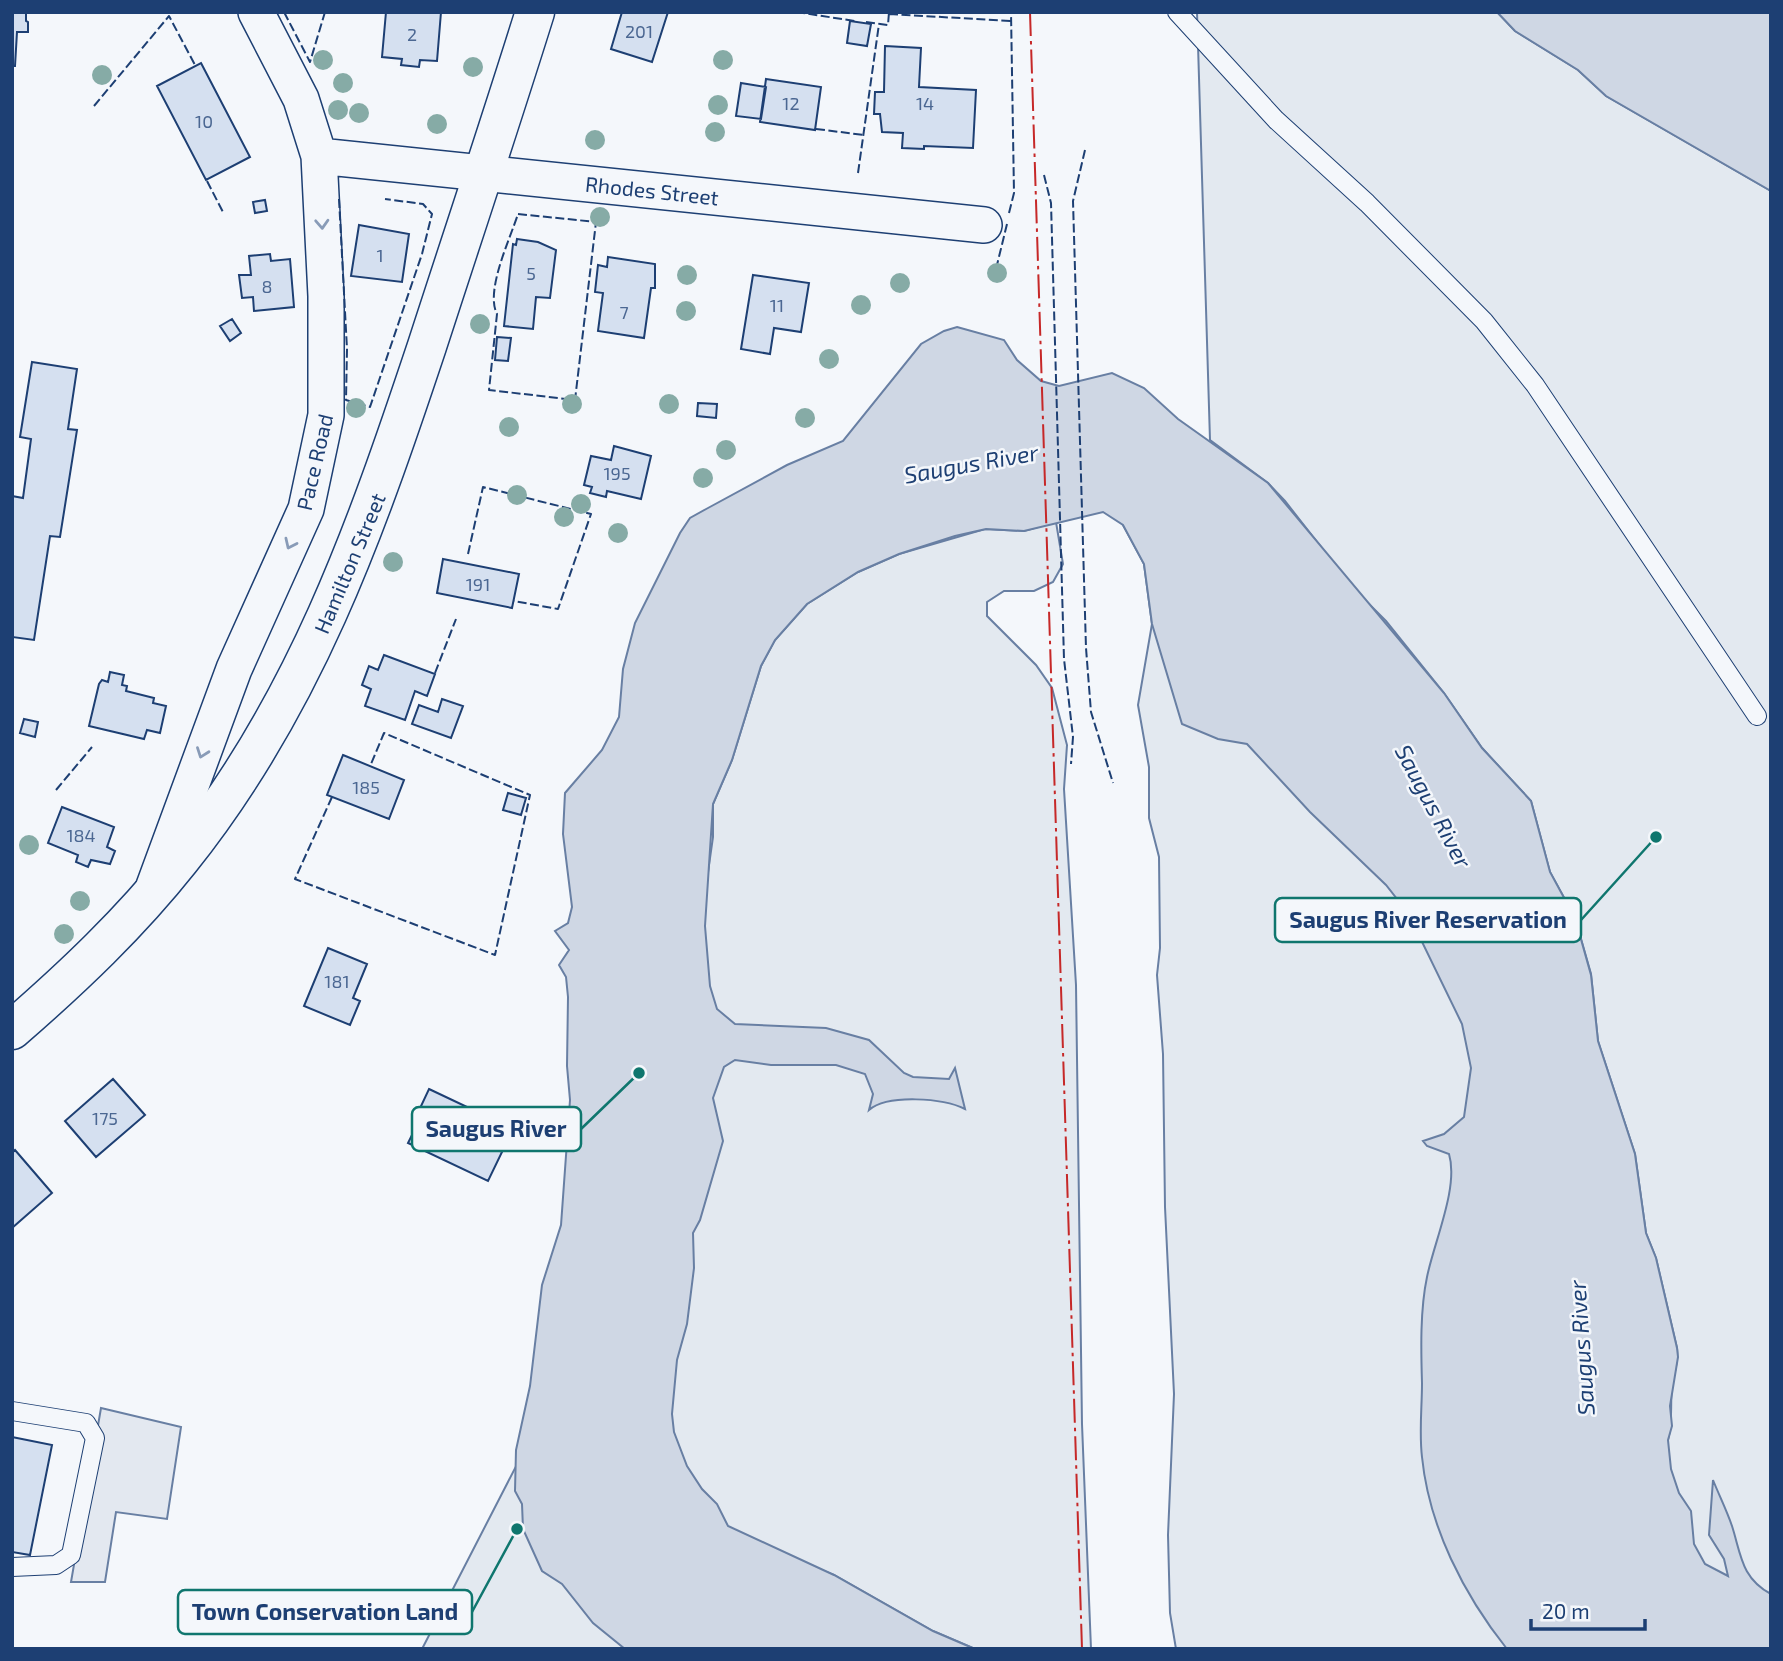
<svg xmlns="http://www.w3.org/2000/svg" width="1783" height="1661" viewBox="0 0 1783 1661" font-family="'Exo 2',sans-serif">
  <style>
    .green { fill: #e3e9f0; stroke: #687fa3; stroke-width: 2 }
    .parking { fill: #e3e8f0; stroke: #687fa3; stroke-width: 2 }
    .water { fill: #cfd7e4; stroke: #687fa3; stroke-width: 2 }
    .building { fill: #d5e0f0; stroke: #1d3f73; stroke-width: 2 }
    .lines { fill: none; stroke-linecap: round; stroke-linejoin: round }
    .lane-casing { stroke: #1d3f73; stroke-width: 20 }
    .street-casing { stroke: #1d3f73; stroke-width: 38 }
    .secondary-casing { stroke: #1d3f73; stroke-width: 41 }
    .lane { stroke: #f4f7fb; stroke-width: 18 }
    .street { stroke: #f4f7fb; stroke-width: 35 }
    .secondary { stroke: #f4f7fb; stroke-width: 38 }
    .fence { stroke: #1d3f73; stroke-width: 2; stroke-dasharray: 9 3.5; stroke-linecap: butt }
    .power { stroke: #c62828; stroke-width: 2; stroke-dasharray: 24 5 3.5 5; stroke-linecap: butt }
    .tree { fill: #86aba6 }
    .oneway { stroke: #889bb7 }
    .labels { text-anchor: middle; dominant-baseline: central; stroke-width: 5; stroke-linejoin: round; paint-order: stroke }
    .number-label { font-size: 18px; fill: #4b6792 }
    .street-label { font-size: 21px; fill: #1d3f73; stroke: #f4f7fb }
    .water-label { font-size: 23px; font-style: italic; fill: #1d3f73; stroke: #f4f7fb }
    .leader { fill: none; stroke: #0f766e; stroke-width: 2.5 }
    .callout-dot { fill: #0f766e; stroke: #f4f7fb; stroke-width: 2.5 }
    .callout { fill: #f4f7fb; stroke: #0f766e; stroke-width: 2.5 }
    .callout-label { font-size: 23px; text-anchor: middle; font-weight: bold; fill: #1d3f73 }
  </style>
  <rect width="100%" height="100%" fill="#f4f7fb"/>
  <path class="green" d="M 1197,12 L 1497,12 L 1515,31 L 1578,70 L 1606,96 L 1771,191 L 1771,1649 L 1668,1547 L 1668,1440 C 1673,1421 1670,1405 1672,1386 C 1674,1372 1679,1362 1677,1348 L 1656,1258 L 1646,1233 L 1635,1154 L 1598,1041 L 1591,974 L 1575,918 L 1550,872 L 1531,801 L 1482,748 L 1444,693 L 1386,621 L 1354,589 L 1285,501 L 1268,483 L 1210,440 Z
    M 1056,522 L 1063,564 L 1053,582 L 1034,591 L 1004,591 L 987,602 L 987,616 L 1036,665 L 1052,688 L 1067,745 L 1064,789 L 1076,985 L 1082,1424 L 1091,1649 L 975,1649 L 933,1631 L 834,1575 L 722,1532 L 608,1375 L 686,1027 L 713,837 L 713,804 L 732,760 L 761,666 L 775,640 L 807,604 L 858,572 L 899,554 L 985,529 L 1024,531 Z
    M 1123,525 L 1208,576 L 1469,1013 L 1553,1649 L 1176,1649 L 1170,1613 L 1168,1535 L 1174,1394 L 1165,1207 L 1163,1054 L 1157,975 L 1160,948 L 1159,857 L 1149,818 L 1149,767 L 1138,705 L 1152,624 L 1144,564 Z
    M 527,1445 L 796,1649 L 422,1649 Z"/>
  <path class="parking" d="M 101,1408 L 181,1427 L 167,1519 L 116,1512 L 105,1582 L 71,1582 Z"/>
  <path class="water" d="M 1497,12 L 1771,12 L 1771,191 L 1606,96 L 1578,70 L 1515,31 Z
    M 957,327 L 1004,340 L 1017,360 L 1041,381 L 1059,386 L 1112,373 L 1144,388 L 1178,419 L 1268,483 L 1444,693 L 1482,748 L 1531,801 L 1550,872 L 1575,918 L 1591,975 L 1598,1041 L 1635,1154 L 1646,1233 L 1656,1258 L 1677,1348 L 1678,1357 L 1670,1406 L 1672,1426 L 1668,1440 L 1671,1469 L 1679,1493 L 1691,1511 L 1694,1544 L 1705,1564 L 1728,1576 L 1724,1559 L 1709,1535 L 1713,1480 C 1719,1495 1727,1511 1732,1526 C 1741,1554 1741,1578 1771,1594 L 1771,1649 L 1507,1649 C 1464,1595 1429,1527 1422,1457 C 1419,1432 1422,1408 1422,1383 C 1421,1350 1420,1310 1427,1277 C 1434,1242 1459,1187 1449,1154 L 1427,1146 L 1423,1141 L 1444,1134 L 1464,1117 L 1471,1068 L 1462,1024 L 1408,913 L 1386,885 L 1310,812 L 1247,744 L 1218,739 L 1182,724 L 1152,624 L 1144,564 L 1123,525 L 1103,512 L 1024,531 L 986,529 L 955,536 L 899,554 L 858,572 L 807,604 L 775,640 L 761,666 L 732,760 L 713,804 L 705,926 L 710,986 L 717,1009 L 735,1024 L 826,1028 L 869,1040 L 904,1073 L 913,1077 L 949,1079 L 955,1068 L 965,1109 C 943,1098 888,1094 869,1110 L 873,1094 L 865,1074 L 836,1065 L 771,1065 L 735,1060 L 724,1067 L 713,1098 L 723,1141 L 700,1220 L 693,1233 L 694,1268 L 687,1324 L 677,1360 L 672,1414 L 674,1432 L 687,1466 L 702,1489 L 717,1504 L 728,1526 L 834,1575 L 933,1631 L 975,1649 L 625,1649 L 593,1623 L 562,1584 L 542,1571 L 523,1529 L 522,1504 L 515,1491 L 516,1450 L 530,1386 L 542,1285 L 561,1225 L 570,1100 L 567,1066 L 568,997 L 566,977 L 559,965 L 569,950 L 555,931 L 568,923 L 572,907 L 563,834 L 565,793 L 602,750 L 619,717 L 623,669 L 635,623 L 680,533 L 690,518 L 708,508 L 787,465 L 843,441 L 921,344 L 944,331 Z"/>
  <path class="building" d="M 12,12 L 26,12 L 26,21 L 28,22 L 28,32 L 17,32 L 15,66 L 12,66 Z
    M 386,12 L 441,12 L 437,61 L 420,60 L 419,67 L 401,65 L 402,59 L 382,57 Z
    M 622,12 L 668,12 L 652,62 L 611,49 Z
    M 850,21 L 871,24 L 867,46 L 847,43 Z
    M 885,46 L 921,48 L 919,87 L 976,90 L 973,148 L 924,146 L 924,149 L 902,148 L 903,133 L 882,132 L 880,114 L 874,114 L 875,92 L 884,92 Z
    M 201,63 L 250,157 L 206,180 L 157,86 Z
    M 766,79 L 821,87 L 815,130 L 760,122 Z
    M 741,83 L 766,87 L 761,119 L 736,116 Z
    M 265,200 L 267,211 L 255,213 L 253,202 Z
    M 359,225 L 409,234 L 402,282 L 351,276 Z
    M 517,239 L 538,242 L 556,250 L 550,298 L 536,297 L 533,329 L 504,326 L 513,244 L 516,245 Z
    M 270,254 L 271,261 L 290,259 L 294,307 L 254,311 L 253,297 L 242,298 L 239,275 L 251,275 L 249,256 Z
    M 608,257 L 655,264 L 655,288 L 651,288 L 644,338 L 598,331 L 603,293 L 595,292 L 598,265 L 607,267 Z
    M 753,275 L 809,283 L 801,332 L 774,328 L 770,354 L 741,349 Z
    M 232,319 L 241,333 L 230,341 L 220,326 Z
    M 497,337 L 511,338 L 508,361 L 495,360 Z
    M 32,362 L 77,369 L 68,429 L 77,430 L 60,537 L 50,536 L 34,640 L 12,637 L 12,496 L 23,498 L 31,439 L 20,437 Z
    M 698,403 L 717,404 L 716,418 L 697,416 Z
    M 614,446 L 651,456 L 641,499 L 607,491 L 606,497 L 590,493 L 592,487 L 584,485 L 591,456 L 611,460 Z
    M 443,559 L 519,574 L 512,608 L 437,593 Z
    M 384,655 L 435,674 L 427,696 L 415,691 L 405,720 L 365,706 L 371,689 L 362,685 L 369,666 L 378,670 Z
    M 110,672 L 124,675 L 122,685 L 127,686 L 126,691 L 154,698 L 153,703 L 166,706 L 160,733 L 147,730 L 144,739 L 89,726 L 99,684 L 102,680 L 108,682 Z
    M 442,699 L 463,706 L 451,738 L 412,724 L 419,705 L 438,712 Z
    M 24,719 L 38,722 L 35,737 L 20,733 Z
    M 343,755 L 404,780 L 389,819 L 327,795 Z
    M 508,793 L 526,798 L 521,815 L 503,810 Z
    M 62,807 L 114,827 L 107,847 L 115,851 L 110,864 L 91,860 L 88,867 L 76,862 L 78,855 L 48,843 Z
    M 328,948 L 367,964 L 353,998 L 360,1001 L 350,1025 L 304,1006 Z
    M 113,1079 L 145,1115 L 96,1157 L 65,1121 Z
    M 429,1089 L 484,1115 L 474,1138 L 502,1152 L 488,1181 L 408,1143 L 418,1123 L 414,1121 Z
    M 15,1150 L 52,1193 L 12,1228 L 12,1153 Z
    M 12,1437 L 52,1445 L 30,1555 L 12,1552 Z"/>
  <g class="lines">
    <defs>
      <path id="lane" d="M 1177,12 L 1276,120 L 1367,203 L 1484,321 L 1535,385 L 1757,716
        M 12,1411 L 86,1423 L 95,1438 L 71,1555 L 56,1565 L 12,1567"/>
      <path id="street" d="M 319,156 L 984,225
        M 154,886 L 234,669 L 306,509 L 326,415 L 326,296 L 319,156 L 301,99 L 256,12"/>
      <path id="secondary" d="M 12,1030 C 73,977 130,923 180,860 C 305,704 365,532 427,346 C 463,235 500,124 535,12"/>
    </defs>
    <use href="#lane" class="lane-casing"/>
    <use href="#street" class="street-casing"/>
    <use href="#secondary" class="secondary-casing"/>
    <use href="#lane" class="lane"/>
    <use href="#street" class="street"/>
    <use href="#secondary" class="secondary"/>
    <path class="fence" d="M 284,12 L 310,62 L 325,12
      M 796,12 L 855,21
      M 889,14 L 1011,21
      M 866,22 L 888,25 L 889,12
      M 94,106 L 169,16 L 195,65
      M 816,129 L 864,135
      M 1085,150 L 1073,201 L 1086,648 L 1091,712 L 1113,783
      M 858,173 L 879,24
      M 1044,175 L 1051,203 L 1064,659 L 1073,737 L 1071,764
      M 207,181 L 224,214
      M 339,199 L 347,349 L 346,400 L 370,407 L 422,254 L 432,214 L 423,204 L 385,199
      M 1009,213 L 1014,193 L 1011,12
      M 518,214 L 596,222 L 575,400 L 489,390 L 497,314 C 485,291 510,239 518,214 Z
      M 996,269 L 1007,224
      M 468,554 L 483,487 L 591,514 L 558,609 L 514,601
      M 435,673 L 456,619
      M 56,790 L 92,747
      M 332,797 L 295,879 L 495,955 L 530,795 L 384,733 L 371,764"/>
    <path class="power" d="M 1030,12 L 1082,1649"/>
  </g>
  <g class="tree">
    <circle cx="323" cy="60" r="10"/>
    <circle cx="723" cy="60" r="10"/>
    <circle cx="473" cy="67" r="10"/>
    <circle cx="102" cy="75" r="10"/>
    <circle cx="343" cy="83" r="10"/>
    <circle cx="718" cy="105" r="10"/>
    <circle cx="338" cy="110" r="10"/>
    <circle cx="359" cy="113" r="10"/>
    <circle cx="437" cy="124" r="10"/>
    <circle cx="715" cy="132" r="10"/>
    <circle cx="595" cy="140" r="10"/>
    <circle cx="600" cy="217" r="10"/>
    <circle cx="997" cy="273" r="10"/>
    <circle cx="687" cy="275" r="10"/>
    <circle cx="900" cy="283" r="10"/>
    <circle cx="861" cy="305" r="10"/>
    <circle cx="686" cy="311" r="10"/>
    <circle cx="480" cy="324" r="10"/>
    <circle cx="829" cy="359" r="10"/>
    <circle cx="572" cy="404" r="10"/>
    <circle cx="669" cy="404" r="10"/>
    <circle cx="356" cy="408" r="10"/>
    <circle cx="805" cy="418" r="10"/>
    <circle cx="509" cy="427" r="10"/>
    <circle cx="726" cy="450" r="10"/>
    <circle cx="703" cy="478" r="10"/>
    <circle cx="517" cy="495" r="10"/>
    <circle cx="581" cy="504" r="10"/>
    <circle cx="564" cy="517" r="10"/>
    <circle cx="618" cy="533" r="10"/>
    <circle cx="393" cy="562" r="10"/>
    <circle cx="29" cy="845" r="10"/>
    <circle cx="80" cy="901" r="10"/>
    <circle cx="64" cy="934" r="10"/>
  </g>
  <defs><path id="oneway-chevron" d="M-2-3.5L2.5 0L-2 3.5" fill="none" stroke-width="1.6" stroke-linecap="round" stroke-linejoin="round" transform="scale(1.75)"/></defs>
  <g class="oneway">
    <use href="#oneway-chevron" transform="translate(322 224) rotate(87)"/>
    <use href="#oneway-chevron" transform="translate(290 544) rotate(115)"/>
    <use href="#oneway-chevron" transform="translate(202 753) rotate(110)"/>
  </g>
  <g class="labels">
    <g class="number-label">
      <text x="639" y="31">201</text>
      <text x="412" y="34">2</text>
      <text x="791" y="103">12</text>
      <text x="925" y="103">14</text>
      <text x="204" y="121">10</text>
      <text x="380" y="255">1</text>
      <text x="531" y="273">5</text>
      <text x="267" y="286">8</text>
      <text x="777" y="305">11</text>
      <text x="624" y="312">7</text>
      <text x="617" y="473">195</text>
      <text x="478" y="584">191</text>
      <text x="366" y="787">185</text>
      <text x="81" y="835">184</text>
      <text x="337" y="981">181</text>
      <text x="105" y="1118">175</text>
    </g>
    <g class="street-label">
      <text transform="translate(652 190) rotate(6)">Rhodes Street</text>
      <text transform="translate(314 462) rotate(-77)">Pace Road</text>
      <text transform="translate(349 563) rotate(-67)">Hamilton Street</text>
    </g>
    <g class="water-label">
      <text transform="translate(971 463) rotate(-10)">Saugus River</text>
      <text transform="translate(1434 806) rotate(62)">Saugus River</text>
      <text transform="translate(1581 1348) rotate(-94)">Saugus River</text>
    </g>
  </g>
  <path class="leader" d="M1656 837L1581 920M639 1073L581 1129M517 1529L472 1612"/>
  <g class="callout-dot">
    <circle cx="1656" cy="837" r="7"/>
    <circle cx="639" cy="1073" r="7"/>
    <circle cx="517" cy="1529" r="7"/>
  </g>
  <g class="callout">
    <rect x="1275" y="898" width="306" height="44" rx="7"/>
    <rect x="412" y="1107" width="169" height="44" rx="7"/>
    <rect x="178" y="1590" width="294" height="44" rx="7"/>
  </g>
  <g class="callout-label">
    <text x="1428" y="928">Saugus River Reservation</text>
    <text x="496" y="1137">Saugus River</text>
    <text x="325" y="1620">Town Conservation Land</text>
  </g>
  <rect width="1783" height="1661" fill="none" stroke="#1d3f73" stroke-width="28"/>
  <path d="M1531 1619v10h114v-10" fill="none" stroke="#1d3f73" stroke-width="3.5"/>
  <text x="1542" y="1619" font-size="21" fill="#1d3f73" stroke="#f4f7fb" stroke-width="5" paint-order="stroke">20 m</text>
</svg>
